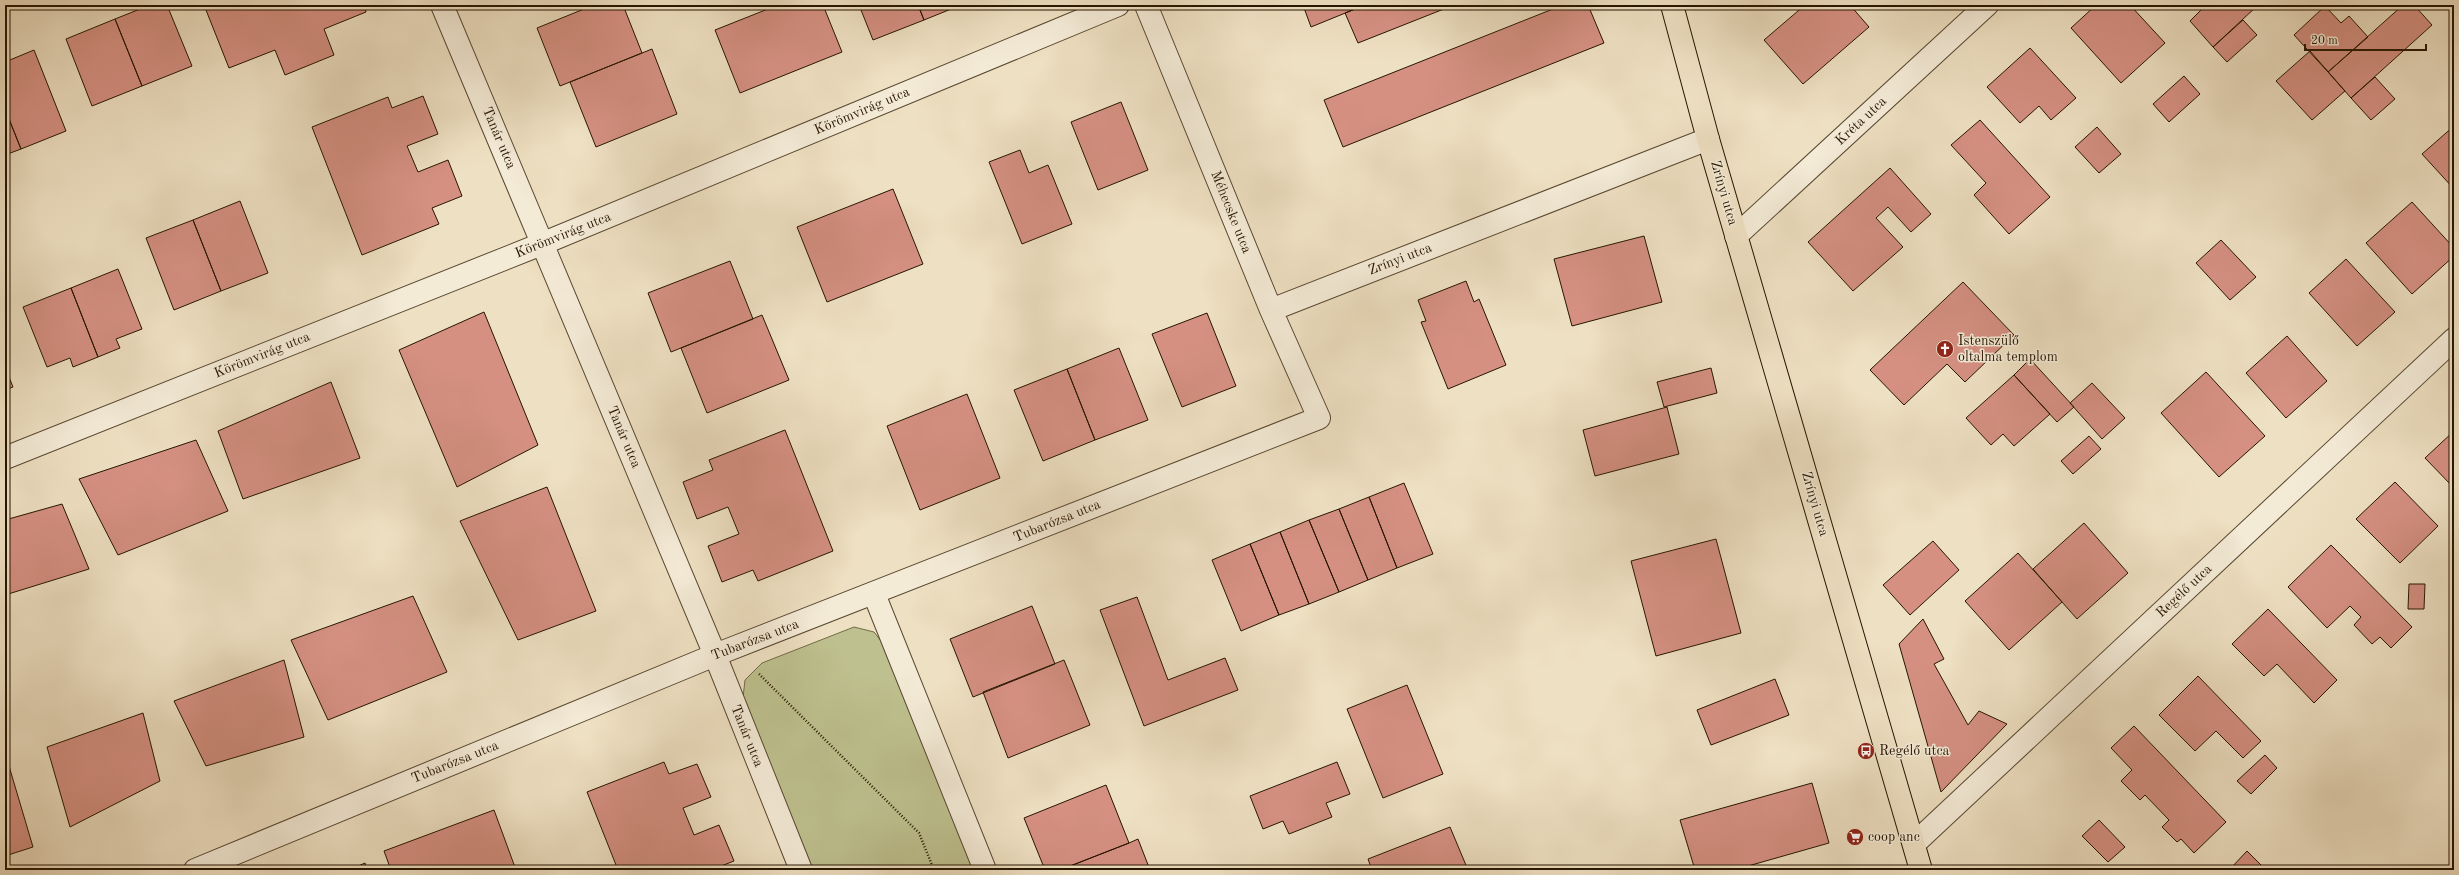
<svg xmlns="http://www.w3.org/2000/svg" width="2459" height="875" viewBox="0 0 2459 875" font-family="'Old Standard TT',serif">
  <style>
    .green { fill: #bec18f; stroke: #726b48 }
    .building { fill: #d59082; stroke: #261501 }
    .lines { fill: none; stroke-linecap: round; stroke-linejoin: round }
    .minor-casing { stroke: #584831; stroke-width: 24 }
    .major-casing { stroke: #261501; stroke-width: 24 }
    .path { stroke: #261501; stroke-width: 2.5; stroke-dasharray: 1 2; stroke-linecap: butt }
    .minor { stroke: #f4ebd7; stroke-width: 22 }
    .major { stroke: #eee0c2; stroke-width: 22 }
    .labels { text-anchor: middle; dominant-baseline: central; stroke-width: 3; stroke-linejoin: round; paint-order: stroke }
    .street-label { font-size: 14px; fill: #261501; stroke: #f4ebd7 }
    .poi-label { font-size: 14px; fill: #261501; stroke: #f4ebd7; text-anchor: start }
  </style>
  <rect width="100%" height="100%" fill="#eee0c2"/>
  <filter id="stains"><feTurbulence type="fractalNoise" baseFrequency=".005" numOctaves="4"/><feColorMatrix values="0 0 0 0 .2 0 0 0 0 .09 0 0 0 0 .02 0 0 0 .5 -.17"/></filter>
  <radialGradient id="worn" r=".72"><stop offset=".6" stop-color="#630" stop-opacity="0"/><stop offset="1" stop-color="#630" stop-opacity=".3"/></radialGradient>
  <path class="green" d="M 854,627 L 874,632 L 888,650 L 975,870 L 812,870 L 743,698 L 745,680 L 762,663 Z"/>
  <path class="building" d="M 150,5 L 167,5 L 192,66 L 142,86 L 115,19 Z
    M 204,5 L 364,5 L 366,12 L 324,29 L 334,55 L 285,75 L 275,50 L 229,68 Z
    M 594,5 L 623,5 L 642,53 L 560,86 L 537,28 Z
    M 778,5 L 823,5 L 842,52 L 740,93 L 715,30 Z
    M 859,5 L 918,5 L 924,20 L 873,40 Z
    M 918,5 L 961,5 L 924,20 Z
    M 1303,5 L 1365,5 L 1311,27 Z
    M 1365,5 L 1454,5 L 1358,43 L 1345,13 Z
    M 1563,5 L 1588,5 L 1604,43 L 1343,147 L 1324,100 Z
    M 1805,5 L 1850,5 L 1869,27 L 1803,84 L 1764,40 Z
    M 2096,5 L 2130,5 L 2165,43 L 2121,83 L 2071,28 Z
    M 2204,5 L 2256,5 L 2257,6 L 2213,47 L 2190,21 L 2205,6 Z
    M 2403,5 L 2414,5 L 2432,25 L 2351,98 L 2328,72 Z
    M 2325,6 L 2341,23 L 2349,16 L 2368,37 L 2328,72 L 2294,35 Z
    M 115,19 L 142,86 L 92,106 L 66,39 Z
    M 2243,20 L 2257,35 L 2227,62 L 2213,47 Z
    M 2030,48 L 2076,98 L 2051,120 L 2039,106 L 2020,123 L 1987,87 Z
    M 652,49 L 677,114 L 596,147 L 570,82 Z
    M 34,50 L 66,131 L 21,149 L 5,109 L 5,62 Z
    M 2310,51 L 2345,91 L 2312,120 L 2276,81 Z
    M 2184,76 L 2200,94 L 2169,122 L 2153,104 Z
    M 2375,77 L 2395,99 L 2371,120 L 2351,98 Z
    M 423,96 L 438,134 L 407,146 L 418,172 L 448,160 L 462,196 L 432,208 L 439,224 L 362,255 L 312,127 L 388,97 L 392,108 Z
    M 1121,102 L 1148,170 L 1098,190 L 1071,122 Z
    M 5,109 L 21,149 L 5,155 Z
    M 1980,120 L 2050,197 L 2009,234 L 1974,195 L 1986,183 L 1951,145 Z
    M 2454,126 L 2454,189 L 2422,154 Z
    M 2097,127 L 2121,154 L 2099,173 L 2075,147 Z
    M 1020,150 L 1029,173 L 1048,165 L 1072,224 L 1022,244 L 989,162 Z
    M 1890,168 L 1931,214 L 1911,232 L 1888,207 L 1876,218 L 1903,247 L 1853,291 L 1808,242 Z
    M 893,189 L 923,264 L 827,302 L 797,227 Z
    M 240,201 L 268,273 L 221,291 L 193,220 Z
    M 2412,202 L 2454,248 L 2454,256 L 2412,294 L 2366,243 Z
    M 193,220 L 221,291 L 174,310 L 146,238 Z
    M 1644,236 L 1662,302 L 1572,326 L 1554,259 Z
    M 2221,240 L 2256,277 L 2230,300 L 2196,263 Z
    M 2346,259 L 2395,312 L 2357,346 L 2309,293 Z
    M 730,261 L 753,319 L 671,352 L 648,293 Z
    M 118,269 L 142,329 L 116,339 L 120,348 L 98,357 L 71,288 Z
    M 1466,281 L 1474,302 L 1479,299 L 1506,365 L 1448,389 L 1421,322 L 1426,321 L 1418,300 Z
    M 1963,282 L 2014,335 L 1965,382 L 1947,364 L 1904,405 L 1870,370 Z
    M 71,288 L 98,357 L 73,367 L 70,358 L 47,367 L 23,307 Z
    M 484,312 L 538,445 L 457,487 L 399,350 Z
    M 1207,313 L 1236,386 L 1182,407 L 1152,334 Z
    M 762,315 L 789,380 L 707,413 L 681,348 Z
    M 2287,336 L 2327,381 L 2286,418 L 2246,373 Z
    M 1119,348 L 1148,420 L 1095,440 L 1067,369 Z
    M 2030,359 L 2074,407 L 2057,422 L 2014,375 Z
    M 5,367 L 13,387 L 5,390 Z
    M 1711,368 L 1717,393 L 1664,407 L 1657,382 Z
    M 1067,369 L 1095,440 L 1043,461 L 1014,390 Z
    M 2206,372 L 2265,436 L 2219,477 L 2161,413 Z
    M 2014,375 L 2050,414 L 2014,446 L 2003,434 L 1991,445 L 1966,418 Z
    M 331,382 L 360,458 L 243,499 L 218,431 Z
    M 2092,383 L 2125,418 L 2102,439 L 2070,403 Z
    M 967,394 L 1000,478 L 920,510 L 887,426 Z
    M 1667,407 L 1679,454 L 1595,476 L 1583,430 Z
    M 785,430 L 833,551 L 758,581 L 753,570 L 722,582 L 708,546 L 739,534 L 728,507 L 697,519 L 683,482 L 713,470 L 709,460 Z
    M 2454,431 L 2454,488 L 2425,458 Z
    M 2089,436 L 2101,449 L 2073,474 L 2061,461 Z
    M 196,440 L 228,511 L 118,555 L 79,479 Z
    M 2395,482 L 2438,526 L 2400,563 L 2356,519 Z
    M 1404,483 L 1433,554 L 1397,568 L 1369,497 Z
    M 547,487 L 596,611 L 518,640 L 460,521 Z
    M 1369,497 L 1397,568 L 1368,580 L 1339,509 Z
    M 62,504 L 89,569 L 5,595 L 5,520 Z
    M 1339,509 L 1368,580 L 1339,592 L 1309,520 Z
    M 1309,520 L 1339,592 L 1309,604 L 1280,532 Z
    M 2084,523 L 2128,573 L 2077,619 L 2033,569 Z
    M 1280,532 L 1309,604 L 1279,615 L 1250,544 Z
    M 1716,539 L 1741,633 L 1656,656 L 1631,561 Z
    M 1933,541 L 1959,570 L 1910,615 L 1883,585 Z
    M 1250,544 L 1279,615 L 1241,631 L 1212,560 Z
    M 2331,545 L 2412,627 L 2391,648 L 2380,637 L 2372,644 L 2354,625 L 2361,617 L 2350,606 L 2327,628 L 2288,587 Z
    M 2018,553 L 2062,602 L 2009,650 L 1965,601 Z
    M 2409,584 L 2425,584 L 2424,609 L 2408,609 Z
    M 413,596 L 447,672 L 328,720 L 291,640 Z
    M 1137,597 L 1168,680 L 1225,658 L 1238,690 L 1144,726 L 1100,610 Z
    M 1032,606 L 1055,664 L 973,697 L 950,639 Z
    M 2268,609 L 2337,680 L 2314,703 L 2277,664 L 2264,676 L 2232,644 Z
    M 1923,619 L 1944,659 L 1934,664 L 1968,725 L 1979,711 L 2007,724 L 1941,792 L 1899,644 Z
    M 284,660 L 304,737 L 206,766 L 174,701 Z
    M 1064,660 L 1090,725 L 1008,758 L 983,692 Z
    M 2198,676 L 2261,741 L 2243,758 L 2216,731 L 2195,751 L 2159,715 Z
    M 1775,679 L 1789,715 L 1711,745 L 1697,710 Z
    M 1407,685 L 1443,774 L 1383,798 L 1347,709 Z
    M 143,713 L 160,781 L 70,827 L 47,747 Z
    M 2134,726 L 2226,822 L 2194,853 L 2181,839 L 2177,842 L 2162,827 L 2169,820 L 2145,795 L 2140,800 L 2121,781 L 2132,770 L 2111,748 Z
    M 2265,755 L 2277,768 L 2251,794 L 2237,781 Z
    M 664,762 L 669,774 L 697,764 L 711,797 L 683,808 L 694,835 L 719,825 L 734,861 L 711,870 L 618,870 L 587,792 Z
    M 1337,762 L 1350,794 L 1326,803 L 1332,817 L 1289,834 L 1283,821 L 1263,829 L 1250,796 Z
    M 9,766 L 33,847 L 5,856 L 5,768 Z
    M 1812,783 L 1829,843 L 1734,870 L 1695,870 L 1680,820 Z
    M 1106,785 L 1129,843 L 1060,870 L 1045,870 L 1024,818 Z
    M 494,810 L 516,870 L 391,870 L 384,851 Z
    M 2099,820 L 2125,847 L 2108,862 L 2082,836 Z
    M 1450,827 L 1468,870 L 1372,870 L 1368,859 Z
    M 1138,839 L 1150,870 L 1060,870 L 1129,843 Z
    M 2247,851 L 2266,870 L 2233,870 L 2231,868 Z
    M 365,863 L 367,870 L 349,870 Z
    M 2078,865 L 2083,870 L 2073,870 Z"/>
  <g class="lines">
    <defs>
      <path id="minor" d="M 442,5 L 715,655 L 801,870
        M 1736,236 L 1987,5
        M 1271,310 L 1708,139
        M 5,458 L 544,243 L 1118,5
        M 874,594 L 985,870
        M 1915,843 L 2454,339
        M 195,870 L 715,655 L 1319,418 L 1271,310 L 1146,5"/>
      <path id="major" d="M 1672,5 L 1708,139 L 1921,870"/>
    </defs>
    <use href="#minor" class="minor-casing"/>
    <use href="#major" class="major-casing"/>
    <path class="path" d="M 759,674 L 919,833 L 934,870"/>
    <use href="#minor" class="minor"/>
    <use href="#major" class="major"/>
  </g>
  <defs>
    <symbol id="church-disc" viewBox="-11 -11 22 22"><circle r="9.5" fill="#8f2418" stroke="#f4ebd7"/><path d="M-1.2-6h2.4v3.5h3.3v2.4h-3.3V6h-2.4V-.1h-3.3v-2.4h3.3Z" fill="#fff"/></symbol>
    <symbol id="bus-disc" viewBox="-11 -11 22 22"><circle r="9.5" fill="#8f2418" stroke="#f4ebd7"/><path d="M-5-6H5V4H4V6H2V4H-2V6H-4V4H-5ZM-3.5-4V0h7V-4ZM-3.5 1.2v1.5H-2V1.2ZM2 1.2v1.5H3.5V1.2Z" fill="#fff"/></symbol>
    <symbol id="supermarket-disc" viewBox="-11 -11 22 22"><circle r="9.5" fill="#8f2418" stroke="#f4ebd7"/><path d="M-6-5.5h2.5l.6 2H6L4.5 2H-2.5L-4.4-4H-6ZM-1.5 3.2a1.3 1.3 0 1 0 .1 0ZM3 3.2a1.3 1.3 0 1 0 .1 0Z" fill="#fff"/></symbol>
  </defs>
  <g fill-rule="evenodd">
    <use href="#church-disc" x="1935" y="339" width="20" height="20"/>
    <use href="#bus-disc" x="1856" y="741" width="20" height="20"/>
    <use href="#supermarket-disc" x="1845" y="827" width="20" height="20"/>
  </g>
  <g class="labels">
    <g class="street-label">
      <text transform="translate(862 111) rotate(-23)">Körömvirág utca</text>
      <text transform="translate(1861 121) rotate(-43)">Kréta utca</text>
      <text transform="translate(499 138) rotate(67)">Tanár utca</text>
      <text transform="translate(1724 193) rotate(74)">Zrínyi utca</text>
      <text transform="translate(1231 212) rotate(68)">Méhecske utca</text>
      <text transform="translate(563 235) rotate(-22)">Körömvirág utca</text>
      <text transform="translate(1400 259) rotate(-21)">Zrínyi utca</text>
      <text transform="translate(262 355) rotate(-22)">Körömvirág utca</text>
      <text transform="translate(624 437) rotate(67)">Tanár utca</text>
      <text transform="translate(1815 504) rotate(74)">Zrínyi utca</text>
      <text transform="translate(1057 521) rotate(-22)">Tubarózsa utca</text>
      <text transform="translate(2184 591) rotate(-43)">Regélő utca</text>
      <text transform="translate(755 640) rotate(-21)">Tubarózsa utca</text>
      <text transform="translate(747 736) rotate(68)">Tanár utca</text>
      <text transform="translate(455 762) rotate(-22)">Tubarózsa utca</text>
    </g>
    <g class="poi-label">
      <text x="1958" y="341">Istenszülő<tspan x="1958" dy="16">oltalma templom</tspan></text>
      <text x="1879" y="751">Regélő utca</text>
      <text x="1868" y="837">coop anc</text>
    </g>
  </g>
  <rect width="2459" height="875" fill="none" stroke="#eee0c2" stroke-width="20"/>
  <rect x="6" y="6" width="2447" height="863" fill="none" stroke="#261501" stroke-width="2"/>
  <rect x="10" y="10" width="2439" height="855" fill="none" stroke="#261501"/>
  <path d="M2305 44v6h121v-6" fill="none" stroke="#261501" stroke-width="2"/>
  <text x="2311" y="44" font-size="12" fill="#261501" stroke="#f4ebd7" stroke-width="3" paint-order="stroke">20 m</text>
  <rect width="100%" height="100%" filter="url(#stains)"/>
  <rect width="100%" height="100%" fill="url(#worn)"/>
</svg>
